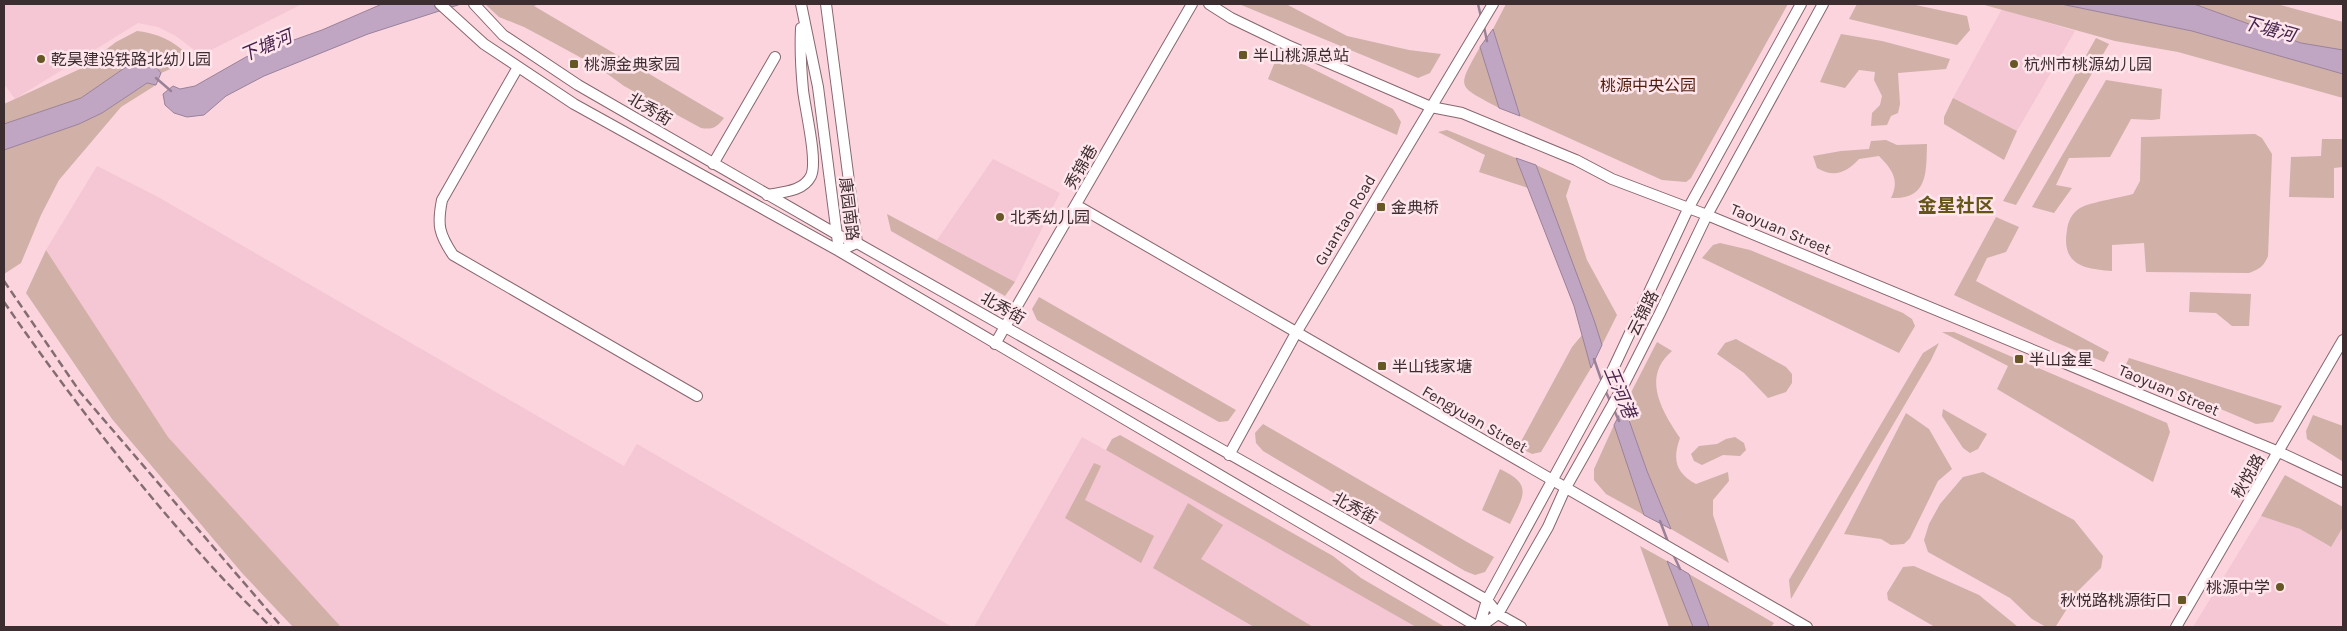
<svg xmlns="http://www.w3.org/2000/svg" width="2347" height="631" viewBox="0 0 2347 631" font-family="Karla,'Noto Sans SC',sans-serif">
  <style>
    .built { fill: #f5c6d3 }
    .green { fill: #d0b0a7 }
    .water { fill: #c1a6c4; stroke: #998298 }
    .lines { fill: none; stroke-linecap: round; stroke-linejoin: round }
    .stream { stroke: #998298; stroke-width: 2.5 }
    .secondary-casing { stroke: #88666f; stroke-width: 12 }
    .secondary { stroke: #fff; stroke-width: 10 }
    .rail { stroke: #846c73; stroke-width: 2.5; stroke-dasharray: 8 4; stroke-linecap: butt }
    .poi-dot { fill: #665724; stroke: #fee6ec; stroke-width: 2 }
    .labels { text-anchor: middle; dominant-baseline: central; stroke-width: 5; stroke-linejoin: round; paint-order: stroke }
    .poi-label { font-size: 16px; fill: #3c2d31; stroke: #fee6ec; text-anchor: start }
    .park-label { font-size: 16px; fill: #501c0c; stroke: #fee6ec }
    .street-label { font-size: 16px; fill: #3c2d31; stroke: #fee6ec }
    .water-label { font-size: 18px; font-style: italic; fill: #49254e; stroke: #fee6ec }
    .quarter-label { font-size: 19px; font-weight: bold; fill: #655418; stroke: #fee6ec }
  </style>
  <rect width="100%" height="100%" fill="#fbd4de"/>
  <path class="built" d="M 6,4 L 302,4 L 207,52 L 197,52 L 176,36 L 158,27 L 138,23 L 15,99 L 4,84 L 4,5 Z
    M 2002,9 L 2075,31 L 2017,131 L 1953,98 Z
    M 993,159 L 1060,193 L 1015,282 L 937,240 Z
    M 97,166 L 158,197 L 624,466 L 637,444 L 952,627 L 341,627 L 168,437 L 46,250 Z
    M 1082,437 L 1184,494 L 1416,627 L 974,627 Z
    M 2261,516 L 2300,529 L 2330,547 L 2343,527 L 2343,627 L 2193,627 Z"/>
  <path class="green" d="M 485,4 L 539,4 L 534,6 L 724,118 C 717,127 713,130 701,128 L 624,86 L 598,67 L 554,43 L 524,27 L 499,17 Z
    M 1239,4 L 1286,4 L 1347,36 L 1409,50 L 1441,54 L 1430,73 L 1418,78 Z
    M 1506,4 L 1788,4 L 1691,178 L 1686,182 L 1662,180 L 1520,116 L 1493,29 Z
    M 1857,4 L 1911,4 L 1967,16 L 1970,30 L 1957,45 L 1849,19 Z
    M 1981,4 L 2061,4 L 2192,31 L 2343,74 L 2343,98 L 2178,52 L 2115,41 Z
    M 2194,4 L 2277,4 L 2343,22 L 2343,50 L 2301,43 Z
    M 137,31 C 157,33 174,41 188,55 L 187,62 L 161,73 L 149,59 L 139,58 L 81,98 L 4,124 L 4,104 L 82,68 L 116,42 Z
    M 1841,34 L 1882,41 L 1950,59 L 1946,69 L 1898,73 L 1900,104 L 1898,113 L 1891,116 L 1887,125 L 1871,126 L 1872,113 L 1880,105 L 1882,96 L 1874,80 L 1875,72 L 1859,70 L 1845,88 L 1820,82 Z
    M 2096,38 L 2109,44 L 2016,205 L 2003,201 Z
    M 1480,47 L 1499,108 C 1457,85 1456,90 1480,47 Z
    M 1279,52 L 1393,109 L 1401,122 L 1397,135 L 1268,79 Z
    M 2106,80 L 2162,89 L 2160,119 L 2152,120 L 2131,119 L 2110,157 L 2069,158 L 2056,185 L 2072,188 L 2054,213 L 2032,207 Z
    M 147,83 L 156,85 L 121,107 L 59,180 L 41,215 L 21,263 L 4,274 L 4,150 L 79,124 L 102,113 Z
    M 1953,98 L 2017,131 L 2004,160 L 1944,124 L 1944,117 Z
    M 1447,130 L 1516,158 L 1528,188 L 1479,172 L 1485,155 L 1438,132 Z
    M 2255,134 L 2262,138 L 2272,154 L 2268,256 C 2264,266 2260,269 2249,273 L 2146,272 L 2144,243 L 2112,245 L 2112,271 C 2084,269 2061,265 2067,230 C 2068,221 2072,213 2080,208 C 2091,202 2119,198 2133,194 L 2140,181 L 2141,137 Z
    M 2322,139 L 2343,139 L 2343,167 L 2334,168 L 2334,198 L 2289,197 L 2291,157 L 2321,156 Z
    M 1886,140 L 1897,145 L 1927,144 C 1926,171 1929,200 1891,198 C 1900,180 1892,169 1879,156 L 1859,159 C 1846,173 1834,178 1817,168 L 1813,156 L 1841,151 L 1869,149 L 1871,141 Z
    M 1536,165 L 1571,181 L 1566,196 L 1587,260 L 1617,315 L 1602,345 Z
    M 887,214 L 1015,282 L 1005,296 L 891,231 Z
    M 1996,217 L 2019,227 L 2006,252 L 1987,258 L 1976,281 L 2109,352 L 2104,362 L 2055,342 L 1954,295 Z
    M 1720,243 L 1750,250 L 1903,313 L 1912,319 L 1915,326 L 1899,353 L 1702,258 L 1713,245 Z
    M 46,250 L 168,437 L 341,627 L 293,627 L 242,573 L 112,419 L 26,293 Z
    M 2190,292 L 2251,294 L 2249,326 L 2232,326 L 2216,313 L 2189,312 Z
    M 1039,297 L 1236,410 L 1228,421 L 1219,422 L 1037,320 L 1032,309 Z
    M 1942,332 L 1954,332 L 2167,423 L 2170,432 L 2153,482 L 1997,389 L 2008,366 Z
    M 1582,335 L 1591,368 L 1541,452 L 1532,454 L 1518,447 L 1572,347 Z
    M 1736,339 L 1786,367 L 1792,374 L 1792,383 L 1786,392 L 1768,398 L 1744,373 L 1717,354 L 1725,343 Z
    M 1657,342 L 1672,351 C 1641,377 1662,411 1680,438 C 1672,460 1676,473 1696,484 L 1728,472 L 1729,481 L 1713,500 L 1713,515 L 1729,563 L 1671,529 L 1647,471 L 1624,406 Z
    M 1939,343 L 1931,360 L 1791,599 L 1789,580 L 1923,353 Z
    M 2129,358 L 2282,406 L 2273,422 L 2256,424 L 2124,368 Z
    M 1943,409 L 1987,434 L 1978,449 L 1970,453 L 1963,448 L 1942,416 Z
    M 1906,413 L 1929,429 L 1952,469 L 1938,481 L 1910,538 L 1904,544 L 1891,545 L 1881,539 L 1844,534 Z
    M 2313,415 L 2343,426 L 2342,461 L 2307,439 L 2306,431 Z
    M 1263,424 L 1467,542 L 1494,557 L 1485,572 L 1475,575 L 1465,571 L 1263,451 L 1256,443 L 1255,433 Z
    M 1614,425 L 1644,515 L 1606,494 L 1594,480 L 1594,469 Z
    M 1120,435 L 1333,556 L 1361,578 L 1445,627 L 1416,627 L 1106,450 L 1112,439 Z
    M 1735,437 L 1744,443 L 1746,450 L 1740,456 L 1723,455 L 1702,465 L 1694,461 L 1691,454 L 1699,446 L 1717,444 L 1726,439 Z
    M 1094,463 L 1101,466 L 1085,500 L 1154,536 L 1141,563 L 1065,518 Z
    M 1500,469 C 1534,485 1523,496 1510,524 L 1482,510 Z
    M 1983,472 L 2074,520 L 2103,556 L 2101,568 L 2079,590 L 2056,626 L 2046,627 L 2032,619 L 2010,598 L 1928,552 L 1924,540 L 1929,524 L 1940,504 L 1963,477 Z
    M 2285,475 L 2343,507 L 2343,527 L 2331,547 L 2300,529 L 2261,516 Z
    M 1188,503 L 1223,525 L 1201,559 L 1313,627 L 1254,627 L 1153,568 Z
    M 1640,546 L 1667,561 L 1693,627 L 1669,627 Z
    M 1914,566 L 1979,595 L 2018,627 L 1935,627 L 1888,600 L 1887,593 L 1903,567 Z
    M 1689,574 L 1774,623 L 1771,627 L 1709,627 Z"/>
  <path class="water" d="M 382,4 L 461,4 L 368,34 L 264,76 L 226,96 L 204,115 L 187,117 L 174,113 L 165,105 L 163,94 L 173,86 L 180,89 L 195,86 L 246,57 L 322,30 Z
    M 2061,4 L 2194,4 L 2301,43 L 2343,50 L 2343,74 L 2192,31 Z
    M 1493,29 L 1520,116 L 1499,108 L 1480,47 Z
    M 139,58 L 149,59 L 161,73 L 156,85 L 147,83 L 102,113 L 79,124 L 4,150 L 4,124 L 81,98 Z
    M 1516,158 L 1536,165 L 1594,320 L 1602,345 L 1591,368 L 1574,306 Z
    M 1624,406 L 1647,471 L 1671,529 L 1644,515 L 1614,425 Z
    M 1667,561 L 1689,574 L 1709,627 L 1693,627 Z"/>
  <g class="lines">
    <path class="stream" d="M 1478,4 L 1481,17
      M 1484,27 L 1487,41
      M 156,78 L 171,91
      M 1594,359 L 1602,382
      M 1605,390 L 1611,403
      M 1614,410 L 1619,421
      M 1660,521 L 1668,542
      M 1673,554 L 1680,569"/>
    <defs>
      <path id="secondary" d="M 440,4 L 484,44 L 574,104 L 839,251 L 1478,627
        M 474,4 L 503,35 L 578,85 L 838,235 L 857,243 L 1429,567 L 1487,600 L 1498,614 L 1521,627
        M 801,4 L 818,87 L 839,251 L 857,243 L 826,4
        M 1209,4 L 1231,18 L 1287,45 L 1431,107 L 1462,113 L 1576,160 L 1612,179 L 1707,215 L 2279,452 L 2343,482
        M 518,67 L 442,200 C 437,225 439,234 453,255 L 697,396
        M 713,164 L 775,57
        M 767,195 C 782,192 803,192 811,176 C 818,161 805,109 803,90 C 801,69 800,49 801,28
        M 1076,205 L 1807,627
        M 995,344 L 1192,4
        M 1229,455 L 1296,333 L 1493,4
        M 1479,627 L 1487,600 L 1613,369 L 1689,207 L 1801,4
        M 1480,627 L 1498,614 L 1548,527 L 1565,489 L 1622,388 L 1660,313 L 1707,215 L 1823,4
        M 2176,627 L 2343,340"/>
    </defs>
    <use href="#secondary" class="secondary-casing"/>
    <use href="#secondary" class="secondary"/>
    <path class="rail" d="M 4,281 L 80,392 L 282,627
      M 4,302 C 66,391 132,478 205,559 C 226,583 249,605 271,627"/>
  </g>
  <g class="poi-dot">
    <rect x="1238" y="50" width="10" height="10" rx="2.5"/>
    <circle cx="41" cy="59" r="5"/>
    <rect x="569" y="59" width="10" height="10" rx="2.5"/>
    <circle cx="2014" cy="64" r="5"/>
    <rect x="1376" y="202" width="10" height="10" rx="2.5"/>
    <circle cx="1000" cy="217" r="5"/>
    <rect x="2014" y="354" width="10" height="10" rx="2.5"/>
    <rect x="1377" y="361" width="10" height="10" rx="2.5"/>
    <circle cx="2280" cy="587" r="5"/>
    <rect x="2177" y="595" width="10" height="10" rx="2.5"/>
  </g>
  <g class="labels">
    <g class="poi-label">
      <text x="1253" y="55">半山桃源总站</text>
      <text x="51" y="59">乾昊建设铁路北幼儿园</text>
      <text x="584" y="64">桃源金典家园</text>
      <text x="2024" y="64">杭州市桃源幼儿园</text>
      <text x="1391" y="207">金典桥</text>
      <text x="1010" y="217">北秀幼儿园</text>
      <text x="2029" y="359">半山金星</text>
      <text x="1392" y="366">半山钱家塘</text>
      <text x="2270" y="587" text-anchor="end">桃源中学</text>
      <text x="2172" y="600" text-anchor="end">秋悦路桃源街口</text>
    </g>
    <g class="park-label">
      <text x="1648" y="85">桃源中央公园</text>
    </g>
    <g class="street-label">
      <text transform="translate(650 109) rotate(31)">北秀街</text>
      <text transform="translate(1081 167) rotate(-60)">秀锦巷</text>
      <text transform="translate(849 209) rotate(83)">康园南路</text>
      <text transform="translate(1345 220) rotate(-59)">Guantao Road</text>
      <text transform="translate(1781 229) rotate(23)">Taoyuan Street</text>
      <text transform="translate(1003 308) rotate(30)">北秀街</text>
      <text transform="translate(1643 313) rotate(-63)">云锦路</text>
      <text transform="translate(2169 390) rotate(23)">Taoyuan Street</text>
      <text transform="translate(1475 419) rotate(30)">Fengyuan Street</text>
      <text transform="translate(2248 476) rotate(-60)">秋悦路</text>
      <text transform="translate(1355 508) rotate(29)">北秀街</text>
    </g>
    <g class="water-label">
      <text transform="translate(2269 29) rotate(15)">下塘河</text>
      <text transform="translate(266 46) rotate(-23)">下塘河</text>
      <text transform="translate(1620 392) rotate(67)">王河港</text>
    </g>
    <g class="quarter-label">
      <text x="1956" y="206">金星社区</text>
    </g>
  </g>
  <rect width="2347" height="631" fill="none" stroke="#3c2d31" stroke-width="10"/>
</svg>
